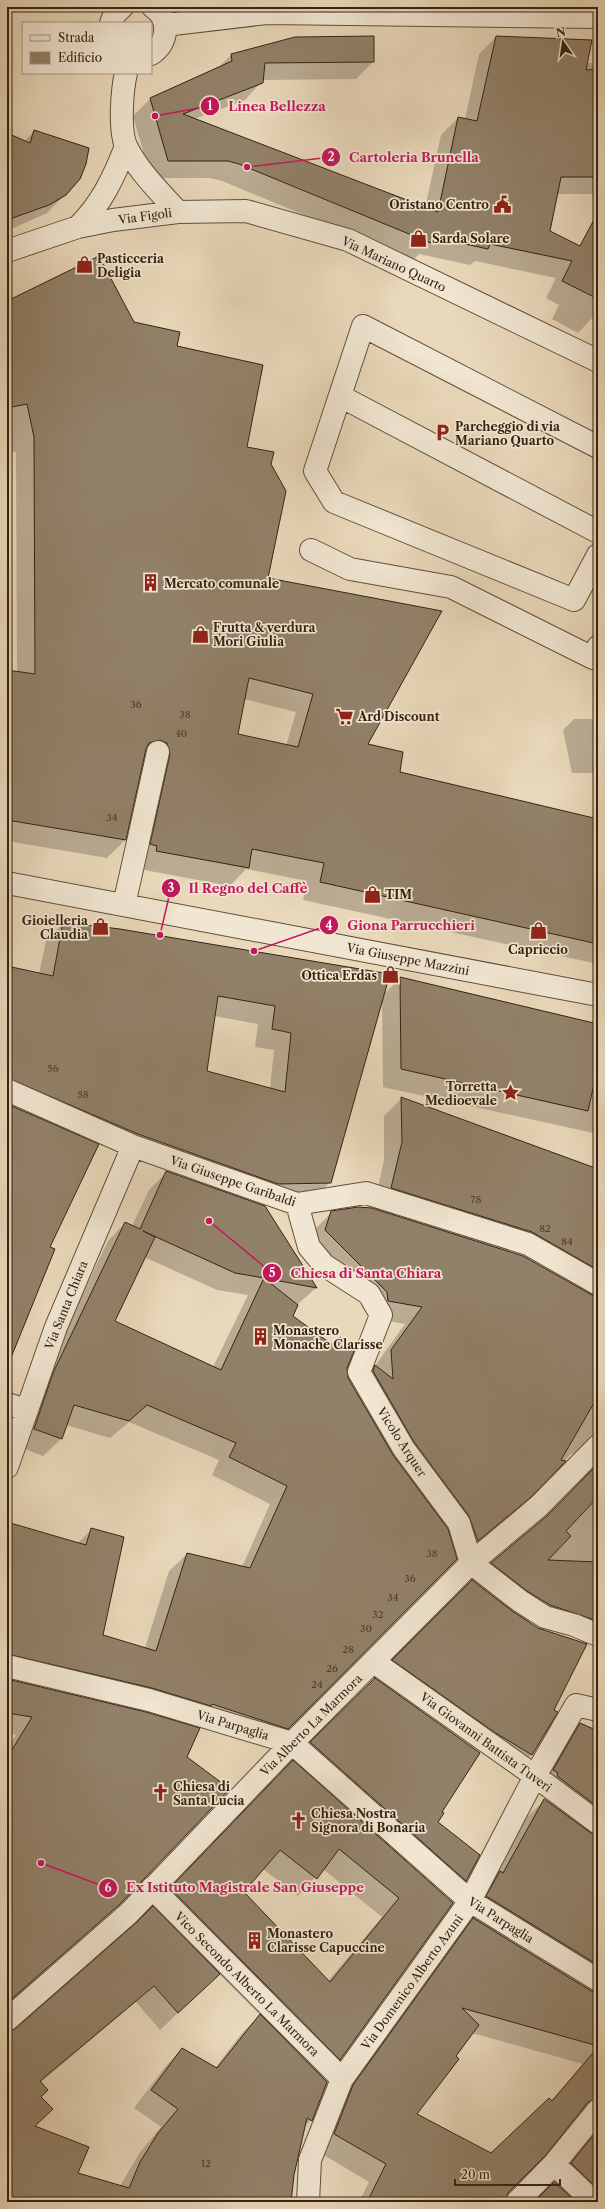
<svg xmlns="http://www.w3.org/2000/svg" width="605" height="2209" viewBox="0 0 605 2209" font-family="'Libre Caslon Text',serif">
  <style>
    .shadow { fill: #0003; fill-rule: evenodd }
    .building { fill: #928169; stroke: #342311; fill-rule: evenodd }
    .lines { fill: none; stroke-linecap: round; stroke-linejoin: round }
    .minor-casing { stroke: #61503b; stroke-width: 24 }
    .minor { stroke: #f1e6d2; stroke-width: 22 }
    .labels { text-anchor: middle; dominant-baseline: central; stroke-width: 3.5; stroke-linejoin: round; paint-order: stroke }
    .number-label { font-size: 10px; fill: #4c3a27 }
    .poi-label { font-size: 12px; font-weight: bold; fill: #342311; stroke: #f1e6d2; text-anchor: start }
    .street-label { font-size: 12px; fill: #342311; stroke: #f1e6d2 }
    .leader { fill: none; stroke: #c2185b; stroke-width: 1.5 }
    .callout-dot { fill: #c2185b; stroke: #f1e6d2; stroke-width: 1.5 }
    .mark-label { font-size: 12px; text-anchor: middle; font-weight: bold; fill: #fff }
    .callout-label { font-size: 13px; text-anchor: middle; font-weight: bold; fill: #c2185b; stroke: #f1e6d2; stroke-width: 3.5; stroke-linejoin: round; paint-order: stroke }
  </style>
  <rect width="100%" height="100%" fill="#e9d8ba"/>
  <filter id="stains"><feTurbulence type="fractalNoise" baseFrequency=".005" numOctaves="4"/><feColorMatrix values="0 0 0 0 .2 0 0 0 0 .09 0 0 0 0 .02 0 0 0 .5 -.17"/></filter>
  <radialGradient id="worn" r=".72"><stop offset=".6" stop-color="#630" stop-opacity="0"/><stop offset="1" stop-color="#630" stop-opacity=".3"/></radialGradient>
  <path class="shadow" d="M 496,37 L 586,63 L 598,63 L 598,194 L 557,194 L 549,232 L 598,257 L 598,315 L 596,314 L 578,333 L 552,319 L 559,305 L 546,298 L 556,278 L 475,261 L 470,265 L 419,254 L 413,260 L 222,181 L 210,178 L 151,178 L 133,116 L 150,99 L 218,68 L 231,55 L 373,62 L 356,79 L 263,80 L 245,100 L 194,119 L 425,208 L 441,135 L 458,118 L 465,119 L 479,54 Z
    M 34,131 L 66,194 L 47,213 L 7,231 L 7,134 L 24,142 Z
    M 7,302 L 133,323 L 175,347 L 246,447 L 269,465 L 267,579 L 366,745 L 399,772 L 598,820 L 598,964 L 303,900 L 307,881 L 246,869 L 230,886 L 139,869 L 149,761 L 143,758 L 125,840 L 107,858 L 7,841 L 7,671 L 17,672 L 16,452 L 7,451 ZM 244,699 L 296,712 L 286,746 L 237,735 Z
    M 574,719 L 598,719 L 598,773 L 572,773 L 563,730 Z
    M 63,923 L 383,995 L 400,978 L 598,1025 L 598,1134 L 383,1087 L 382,1001 L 330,1182 L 313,1200 L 7,1102 L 7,967 L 39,974 L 46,941 ZM 214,1016 L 258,1024 L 255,1047 L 274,1050 L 270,1089 L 206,1072 Z
    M 401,1099 L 598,1170 L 598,1626 L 580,1639 L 528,1621 L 553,1711 L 556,1712 L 532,1755 L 516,1770 L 378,1676 L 472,1581 L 547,1517 L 590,1474 L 593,1467 L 593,1460 L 583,1451 L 571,1454 L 512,1514 L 460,1558 L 452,1533 L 446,1526 L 456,1559 L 270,1746 L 134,1705 L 7,1675 L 7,1523 L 77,1544 L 92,1529 L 102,1636 L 145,1648 L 169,1571 L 187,1554 L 242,1567 L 270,1504 L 212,1475 L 219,1460 L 129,1422 L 110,1438 L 66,1425 L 61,1439 L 43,1456 L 17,1446 L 36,1391 L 108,1241 L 125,1223 L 132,1226 L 149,1190 L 167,1172 L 316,1288 L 297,1305 L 292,1317 L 346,1368 L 347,1379 L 396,1461 L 356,1389 L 358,1384 L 375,1366 L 405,1324 L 370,1318 L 370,1310 L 308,1248 L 314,1230 L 332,1212 L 589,1294 L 587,1291 L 516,1250 L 374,1205 L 384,1160 L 384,1116 ZM 144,1257 L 217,1290 L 248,1295 L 213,1367 L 113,1321 Z
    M 7,1105 L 97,1145 L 48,1248 L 54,1250 L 7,1365 Z
    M 375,1679 L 440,1812 L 436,1822 L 465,1880 L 450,1896 L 296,1758 Z
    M 7,1680 L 145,1713 L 120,1903 L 7,2006 L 7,1749 L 16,1735 L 7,1733 Z
    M 580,1724 L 598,1732 L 598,2202 L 535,2202 L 555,2182 L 593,2131 L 588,2117 L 576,2115 L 507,2193 L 505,2202 L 359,2202 L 369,2182 L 317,2151 L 336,2104 L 456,1937 L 475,1918 L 470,1914 L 493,1879 L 527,1817 L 546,1799 L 540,1794 L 563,1741 ZM 472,2033 L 583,2064 L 551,2101 L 491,2154 L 416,2114 Z
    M 275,1780 L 452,1903 L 340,2059 L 321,2077 L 311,2120 L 304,2127 L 293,2175 L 290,2202 L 7,2202 L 7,2033 L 16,2030 L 134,1927 ZM 263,1869 L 298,1896 L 323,1869 L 382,1917 L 328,1981 L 242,1892 ZM 219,1974 L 260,2015 L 242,2033 L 215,2068 L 182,2049 L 165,2067 L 134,2108 L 161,2127 L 140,2152 L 120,2186 L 77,2174 L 34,2127 L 40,2097 L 40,2083 L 136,2002 L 160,2030 Z"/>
  <path class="building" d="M 374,36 L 374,62 L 265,63 L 263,83 L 183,114 L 438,212 L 458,117 L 477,121 L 496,36 L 592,40 L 586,70 L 598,69 L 598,177 L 561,177 L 550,231 L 580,246 L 598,212 L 598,299 L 562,281 L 572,261 L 490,244 L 488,249 L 433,237 L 431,243 L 239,164 L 228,161 L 168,161 L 150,98 L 232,61 L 231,54 L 295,37 Z
    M 34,130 L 89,148 L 86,164 L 80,179 L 66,195 L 49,205 L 7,220 L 7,133 L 30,143 Z
    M 99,256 L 134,322 L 180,332 L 177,346 L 263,365 L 247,447 L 274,452 L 271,464 L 286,491 L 268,578 L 442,611 L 368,744 L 403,752 L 400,772 L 598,819 L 598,944 L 320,882 L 324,863 L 252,849 L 249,868 L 156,851 L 157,846 L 150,844 L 170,754 L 167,743 L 160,740 L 149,743 L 146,749 L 126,840 L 7,820 L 7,670 L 35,674 L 34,437 L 27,404 L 7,408 L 7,301 ZM 249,678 L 313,694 L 298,747 L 238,734 Z
    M 63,922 L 120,929 L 390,974 L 331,1183 L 278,1184 L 138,1134 L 7,1078 L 7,966 L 53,976 ZM 218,996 L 275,1006 L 272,1029 L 291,1033 L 285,1092 L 207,1071 Z
    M 400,977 L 598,1024 L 598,1066 L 588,1111 L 401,1069 Z
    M 401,1097 L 598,1169 L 598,1270 L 532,1232 L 391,1188 L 402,1142 Z
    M 7,1104 L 99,1144 L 50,1247 L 55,1249 L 8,1365 Z
    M 166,1171 L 265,1206 L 317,1288 L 264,1278 L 298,1305 L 293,1316 L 334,1346 L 340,1337 L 355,1349 L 347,1368 L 348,1378 L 393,1455 L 448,1529 L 457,1559 L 288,1729 L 212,1704 L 211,1706 L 152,1688 L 7,1654 L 7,1522 L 86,1545 L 91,1528 L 124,1537 L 103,1635 L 156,1651 L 187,1553 L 250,1568 L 287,1486 L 229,1457 L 236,1443 L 147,1405 L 129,1421 L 74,1405 L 62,1439 L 34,1429 L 53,1373 L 125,1222 L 140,1229 ZM 143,1231 L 235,1273 L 264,1278 L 221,1370 L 115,1321 L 155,1237 Z
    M 358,1207 L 372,1208 L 523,1256 L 592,1295 L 598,1296 L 598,1396 L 561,1460 L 566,1461 L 531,1497 L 478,1541 L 469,1516 L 414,1442 L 373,1371 L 375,1365 L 393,1379 L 391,1350 L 422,1307 L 388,1301 L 387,1292 L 325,1230 L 331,1211 Z
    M 598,1464 L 598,1497 L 566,1531 L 571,1536 L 548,1560 L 598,1562 L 598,1621 L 550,1605 L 527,1591 L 491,1563 L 547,1516 Z
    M 472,1580 L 512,1611 L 538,1628 L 587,1644 L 554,1710 L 558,1712 L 532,1755 L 494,1732 L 392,1660 Z
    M 375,1678 L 480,1753 L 442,1812 L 444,1813 L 438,1822 L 480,1855 L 466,1881 L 310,1742 Z
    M 7,1679 L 146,1712 L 200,1728 L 187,1757 L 230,1789 L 120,1904 L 7,2003 L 7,1758 L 32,1717 L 7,1713 Z
    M 580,1723 L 598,1731 L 598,1807 L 557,1776 L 558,1773 L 553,1770 Z
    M 293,1760 L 453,1903 L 340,2060 L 170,1888 ZM 339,1849 L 399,1898 L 330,1982 L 244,1892 L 280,1850 L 317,1879 Z
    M 544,1799 L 591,1833 L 598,1835 L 598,1965 L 486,1896 L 500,1871 L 503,1873 Z
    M 153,1906 L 220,1974 L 178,2013 L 154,1986 L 40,2081 L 48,2090 L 41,2097 L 53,2109 L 35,2126 L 89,2147 L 78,2173 L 129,2188 L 140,2162 L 158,2133 L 178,2109 L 151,2090 L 182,2048 L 217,2068 L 260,2014 L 327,2082 L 312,2121 L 307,2118 L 294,2175 L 291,2202 L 7,2202 L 7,2032 L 15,2029 L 137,1922 Z
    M 473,1918 L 591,1991 L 598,1992 L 598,2046 L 462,2008 L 479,2025 L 456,2056 L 459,2059 L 417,2114 L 491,2153 L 549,2098 L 552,2101 L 598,2047 L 598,2098 L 588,2102 L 545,2156 L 508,2193 L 505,2202 L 367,2202 L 386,2164 L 334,2134 L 353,2085 Z
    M 598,2130 L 598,2189 L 571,2163 Z
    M 554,2182 L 576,2202 L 534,2202 Z"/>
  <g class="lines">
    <defs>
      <path id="minor" d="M 111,23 L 114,15 L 122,7
        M 165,25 L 267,13 L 598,17
        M 151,54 C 168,44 171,18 153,7
        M 126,73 C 122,90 119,130 126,146 C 138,171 160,192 178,212
        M 78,227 C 102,203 114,177 126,146
        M 7,251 L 78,227 L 113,220 L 178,212 L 246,211 L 348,240 L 598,361
        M 340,396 L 598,532
        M 598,447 L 363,326 L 315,471 L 334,502 L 574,600 L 598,555
        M 311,550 L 350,569 L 451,587 L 593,658 L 598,647
        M 7,883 L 598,995
        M 124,905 L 158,752
        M 7,1090 L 133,1146 L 297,1204 L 366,1193 L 528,1244 L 598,1284
        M 297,1204 L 309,1247 L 324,1265 L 369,1294 L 381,1315 L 359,1372 L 404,1449 L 459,1523 L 471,1563 L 520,1601 L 545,1617 L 574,1625 L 598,1635
        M 7,1404 L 27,1410
        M 7,1467 L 56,1327 L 133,1146
        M 374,1662 L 535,1776 L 598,1823
        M 7,1666 L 149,1700 L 292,1743 L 470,1901 L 598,1980
        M 152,1888 L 342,2079
        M 7,2020 L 129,1913 L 292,1743 L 471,1563 L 539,1506 L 598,1446
        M 554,2164 L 594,2202
        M 308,2202 L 310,2160 L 342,2079 L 470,1901 L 535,1776 L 576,1705 L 598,1710
        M 517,2202 L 554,2164 L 598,2110"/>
    </defs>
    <use href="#minor" class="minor-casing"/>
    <use href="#minor" class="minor"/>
  </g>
  <defs>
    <symbol id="civic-bare" viewBox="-9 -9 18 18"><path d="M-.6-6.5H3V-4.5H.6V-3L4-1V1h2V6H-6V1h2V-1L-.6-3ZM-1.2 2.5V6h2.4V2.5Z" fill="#8f2418" stroke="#f1e6d2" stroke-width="2.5" paint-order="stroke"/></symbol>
    <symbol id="shop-bare" viewBox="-9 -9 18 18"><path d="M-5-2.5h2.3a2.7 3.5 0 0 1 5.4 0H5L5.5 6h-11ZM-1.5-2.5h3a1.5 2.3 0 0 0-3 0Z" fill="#8f2418" stroke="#f1e6d2" stroke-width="2.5" paint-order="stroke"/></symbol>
    <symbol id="parking-bare" viewBox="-9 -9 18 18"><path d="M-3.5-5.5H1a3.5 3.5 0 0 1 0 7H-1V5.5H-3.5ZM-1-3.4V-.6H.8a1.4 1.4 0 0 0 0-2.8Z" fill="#8f2418" stroke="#f1e6d2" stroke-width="2.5" paint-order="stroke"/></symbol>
    <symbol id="building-bare" viewBox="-9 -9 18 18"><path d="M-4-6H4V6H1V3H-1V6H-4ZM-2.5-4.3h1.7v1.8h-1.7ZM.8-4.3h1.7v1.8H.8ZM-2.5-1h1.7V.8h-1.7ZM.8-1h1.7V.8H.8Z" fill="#8f2418" stroke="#f1e6d2" stroke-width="2.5" paint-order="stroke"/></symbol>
    <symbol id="supermarket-bare" viewBox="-9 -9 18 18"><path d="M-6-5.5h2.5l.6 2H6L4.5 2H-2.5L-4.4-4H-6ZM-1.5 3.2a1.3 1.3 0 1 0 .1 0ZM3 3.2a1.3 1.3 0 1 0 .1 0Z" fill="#8f2418" stroke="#f1e6d2" stroke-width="2.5" paint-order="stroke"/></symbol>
    <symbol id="sight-bare" viewBox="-9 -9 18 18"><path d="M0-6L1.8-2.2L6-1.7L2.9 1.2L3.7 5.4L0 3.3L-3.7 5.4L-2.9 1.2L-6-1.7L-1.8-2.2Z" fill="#8f2418" stroke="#f1e6d2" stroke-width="2.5" paint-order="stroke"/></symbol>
    <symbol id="church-bare" viewBox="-9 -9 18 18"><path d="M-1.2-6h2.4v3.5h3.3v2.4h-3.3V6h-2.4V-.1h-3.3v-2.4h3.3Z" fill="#8f2418" stroke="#f1e6d2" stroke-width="2.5" paint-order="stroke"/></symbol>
  </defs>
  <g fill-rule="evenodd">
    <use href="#civic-bare" x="490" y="192" width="25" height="25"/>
    <use href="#shop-bare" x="406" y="226" width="25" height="25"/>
    <use href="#shop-bare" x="72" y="252" width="25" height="25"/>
    <use href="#parking-bare" x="430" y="420" width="25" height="25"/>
    <use href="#building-bare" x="138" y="570" width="25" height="25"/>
    <use href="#shop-bare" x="188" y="622" width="25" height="25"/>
    <use href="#supermarket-bare" x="332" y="704" width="25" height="25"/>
    <use href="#shop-bare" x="360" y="882" width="25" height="25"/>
    <use href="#shop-bare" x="88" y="914" width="25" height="25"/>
    <use href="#shop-bare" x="526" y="918" width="25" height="25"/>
    <use href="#shop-bare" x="378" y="962" width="25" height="25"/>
    <use href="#sight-bare" x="498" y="1080" width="25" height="25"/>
    <use href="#building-bare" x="248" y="1324" width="25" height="25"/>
    <use href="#church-bare" x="148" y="1780" width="25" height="25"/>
    <use href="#church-bare" x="286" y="1808" width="25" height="25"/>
    <use href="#building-bare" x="242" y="1928" width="25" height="25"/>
  </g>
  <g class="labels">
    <g class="number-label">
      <text x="136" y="704">36</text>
      <text x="185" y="714">38</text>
      <text x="181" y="733">40</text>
      <text x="112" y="817">34</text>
      <text x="53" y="1068">56</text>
      <text x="83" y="1094">58</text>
      <text x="476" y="1199">78</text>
      <text x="545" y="1228">82</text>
      <text x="567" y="1241">84</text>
      <text x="432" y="1553">38</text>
      <text x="410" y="1578">36</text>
      <text x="393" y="1597">34</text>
      <text x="378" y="1614">32</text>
      <text x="366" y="1628">30</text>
      <text x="348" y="1649">28</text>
      <text x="332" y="1668">26</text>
      <text x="317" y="1684">24</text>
      <text x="206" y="2163">12</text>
    </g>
    <g class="poi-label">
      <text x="489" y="204" text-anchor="end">Oristano Centro</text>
      <text x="432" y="238">Sarda Solare</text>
      <text x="97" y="258">Pasticceria<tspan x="97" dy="14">Deligia</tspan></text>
      <text x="455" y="426">Parcheggio di via<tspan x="455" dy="14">Mariano Quarto</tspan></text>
      <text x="164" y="583">Mercato comunale</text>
      <text x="213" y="627">Frutta &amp; verdura<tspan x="213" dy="14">Mori Giulia</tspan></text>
      <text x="358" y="716">Ard Discount</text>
      <text x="385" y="894">TIM</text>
      <text x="88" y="920" text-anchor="end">Gioielleria<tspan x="88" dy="14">Claudia</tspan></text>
      <text x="538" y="949" text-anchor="middle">Capriccio</text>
      <text x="377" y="975" text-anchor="end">Ottica Erdas</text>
      <text x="497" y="1086" text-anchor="end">Torretta<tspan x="497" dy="14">Medioevale</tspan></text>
      <text x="273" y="1330">Monastero<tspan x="273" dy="14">Monache Clarisse</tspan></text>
      <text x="173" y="1786">Chiesa di<tspan x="173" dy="14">Santa Lucia</tspan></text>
      <text x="311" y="1813">Chiesa Nostra<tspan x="311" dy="14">Signora di Bonaria</tspan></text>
      <text x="267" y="1933">Monastero<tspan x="267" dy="14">Clarisse Capuccine</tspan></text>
    </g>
    <g class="street-label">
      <text transform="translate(145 216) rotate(-8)">Via Figoli</text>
      <text transform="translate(394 264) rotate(25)">Via Mariano Quarto</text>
      <text transform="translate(408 959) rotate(11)">Via Giuseppe Mazzini</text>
      <text transform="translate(233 1181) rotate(19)">Via Giuseppe Garibaldi</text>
      <text transform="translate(66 1305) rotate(-68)">Via Santa Chiara</text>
      <text transform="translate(402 1442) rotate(57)">Vicolo Arquer</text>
      <text transform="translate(233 1725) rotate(17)">Via Parpaglia</text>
      <text transform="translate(311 1725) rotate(-45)">Via Alberto La Marmora</text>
      <text transform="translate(486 1742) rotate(36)">Via Giovanni Battista Tuveri</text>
      <text transform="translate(501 1920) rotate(32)">Via Parpaglia</text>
      <text transform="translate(412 1982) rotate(-54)">Via Domenico Alberto Azuni</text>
      <text transform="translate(247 1984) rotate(45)">Vico Secondo Alberto La Marmora</text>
    </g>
  </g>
  <path class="leader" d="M155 116L210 106M247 167L331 157M160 935L171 888M254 951L329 925M209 1221L272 1273M41 1863L108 1888"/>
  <g class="callout-dot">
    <circle cx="155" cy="116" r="4"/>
    <circle cx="247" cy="167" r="4"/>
    <circle cx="160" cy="935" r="4"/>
    <circle cx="254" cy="951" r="4"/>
    <circle cx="209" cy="1221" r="4"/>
    <circle cx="41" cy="1863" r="4"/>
    <circle cx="210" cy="106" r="10"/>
    <circle cx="331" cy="157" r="10"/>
    <circle cx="171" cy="888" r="10"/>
    <circle cx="329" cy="925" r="10"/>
    <circle cx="272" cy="1273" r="10"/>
    <circle cx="108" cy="1888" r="10"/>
  </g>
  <g class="mark-label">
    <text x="210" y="110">1</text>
    <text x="331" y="161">2</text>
    <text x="171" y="892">3</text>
    <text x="329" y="930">4</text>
    <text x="272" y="1277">5</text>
    <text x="108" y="1892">6</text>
  </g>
  <g class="callout-label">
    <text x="277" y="111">Linea Bellezza</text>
    <text x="414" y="162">Cartoleria Brunella</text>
    <text x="248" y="893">Il Regno del Caffè</text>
    <text x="411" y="930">Giona Parrucchieri</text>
    <text x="366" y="1278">Chiesa di Santa Chiara</text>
    <text x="245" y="1892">Ex Istituto Magistrale San Giuseppe</text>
  </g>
  <rect width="605" height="2209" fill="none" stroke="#e9d8ba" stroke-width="24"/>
  <rect x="8" y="8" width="589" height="2193" fill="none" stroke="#342311" stroke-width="2"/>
  <rect x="12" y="12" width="581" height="2185" fill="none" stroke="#342311"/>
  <rect x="22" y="22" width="130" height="52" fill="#f1e6d2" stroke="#a59885"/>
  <rect x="30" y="35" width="20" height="6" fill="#f1e6d2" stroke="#a59885"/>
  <text x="58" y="42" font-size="12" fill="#342311">Strada</text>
  <rect x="30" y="52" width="20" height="12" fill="#928169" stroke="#a59885"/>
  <text x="58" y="62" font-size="12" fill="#342311">Edificio</text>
  <g transform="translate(563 42) rotate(347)" stroke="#f1e6d2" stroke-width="3" paint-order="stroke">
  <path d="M0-3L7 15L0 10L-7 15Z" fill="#342311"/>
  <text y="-6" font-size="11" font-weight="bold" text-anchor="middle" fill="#342311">N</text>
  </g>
  <path d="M455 2179v6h105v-6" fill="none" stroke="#342311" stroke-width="2"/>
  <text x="461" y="2179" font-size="12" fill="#342311" stroke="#f1e6d2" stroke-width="3" paint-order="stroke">20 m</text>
  <rect width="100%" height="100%" filter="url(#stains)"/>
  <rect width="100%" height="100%" fill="url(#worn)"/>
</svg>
